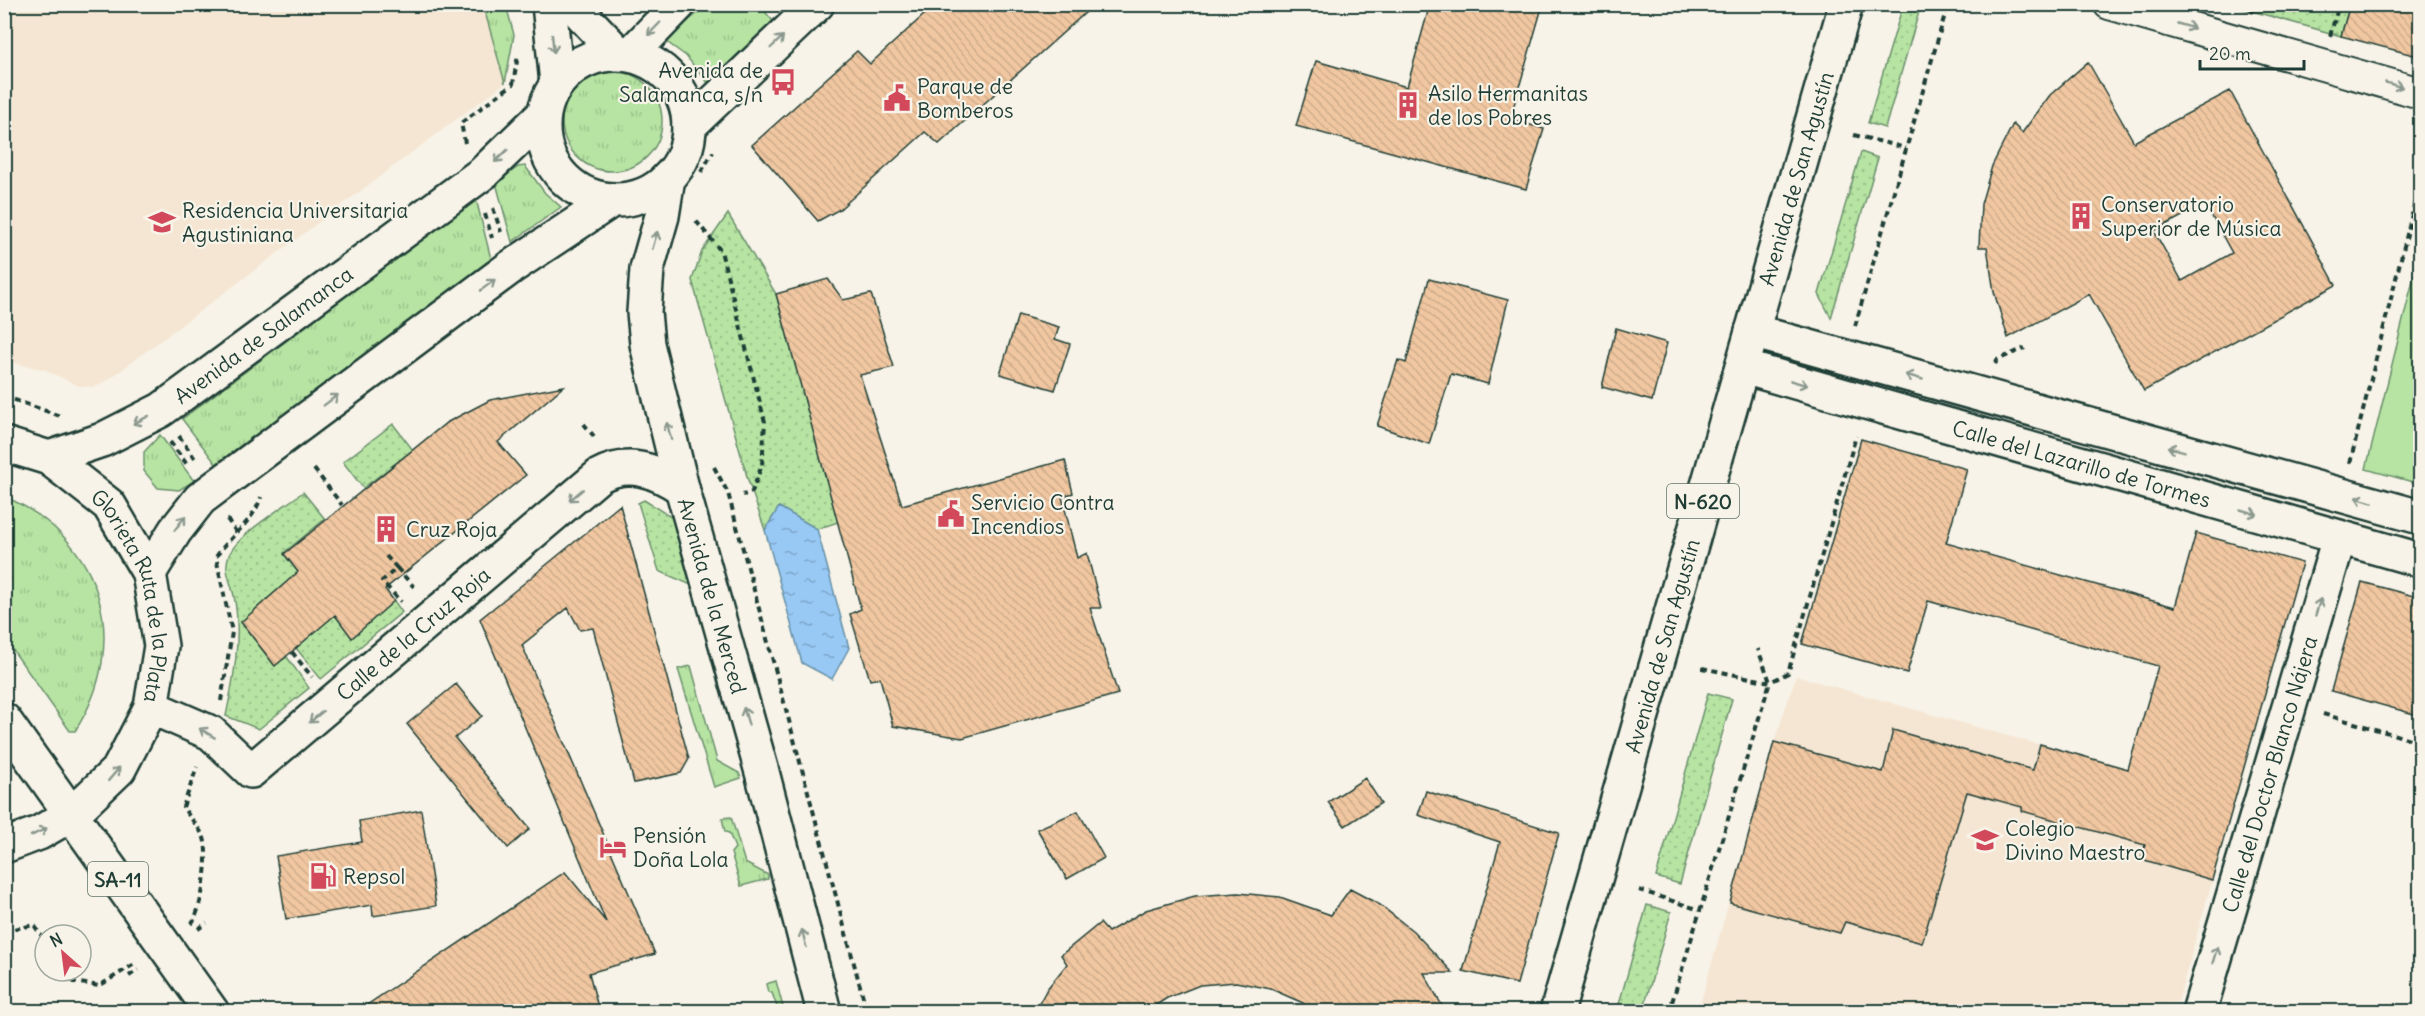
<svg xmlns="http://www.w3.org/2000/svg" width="2425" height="1016" viewBox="0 0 2425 1016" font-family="Delius,sans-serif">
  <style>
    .built { fill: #f5e6d3 }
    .grass { fill: url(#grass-tufts); stroke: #6b906c; stroke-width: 1.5 }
    .park { fill: #b7e4a3; stroke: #6b906c; stroke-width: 1.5 }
    .garden { fill: url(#garden-dots); stroke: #6b906c; stroke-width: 1.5 }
    .water { fill: url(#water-ripples); stroke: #6891a8; stroke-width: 1.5 }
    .building { fill: url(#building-back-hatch); stroke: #1f3d34; stroke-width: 1.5; fill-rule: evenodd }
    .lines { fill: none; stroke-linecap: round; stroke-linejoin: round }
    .pedestrian-casing { stroke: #1f3d34; stroke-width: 34 }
    .minor-casing { stroke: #1f3d34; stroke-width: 38 }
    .secondary-casing { stroke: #1f3d34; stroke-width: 38 }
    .primary-casing { stroke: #1f3d34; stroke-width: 38 }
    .trunk-casing { stroke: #1f3d34; stroke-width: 38 }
    .path { stroke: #1f3d34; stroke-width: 4; stroke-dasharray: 6 4.5; stroke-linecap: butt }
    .pedestrian { stroke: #f7f3e8; stroke-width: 30 }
    .minor { stroke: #f7f3e8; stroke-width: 33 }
    .secondary { stroke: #f7f3e8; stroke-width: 33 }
    .primary { stroke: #f7f3e8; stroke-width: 33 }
    .trunk { stroke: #f7f3e8; stroke-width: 33 }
    .oneway { stroke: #8b988e }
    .labels { text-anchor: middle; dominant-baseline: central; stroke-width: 4.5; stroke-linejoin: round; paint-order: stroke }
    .shield { fill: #f7f3e8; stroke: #60746a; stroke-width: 1.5 }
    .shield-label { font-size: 20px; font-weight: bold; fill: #1f3d34 }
    .poi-label { font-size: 21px; fill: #1f3d34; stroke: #f7f3e8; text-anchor: start }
    .street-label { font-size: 21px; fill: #1f3d34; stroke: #f7f3e8 }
  </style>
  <defs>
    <pattern id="grass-tufts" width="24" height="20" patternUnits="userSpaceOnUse" patternTransform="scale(1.5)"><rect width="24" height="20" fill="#b7e4a3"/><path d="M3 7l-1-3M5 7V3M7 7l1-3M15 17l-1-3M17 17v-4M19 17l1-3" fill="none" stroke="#9dc48d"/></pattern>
    <pattern id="garden-dots" width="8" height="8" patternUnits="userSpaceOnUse" patternTransform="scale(1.5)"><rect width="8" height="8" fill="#b7e4a3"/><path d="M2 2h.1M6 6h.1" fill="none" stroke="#9dc48d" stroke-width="1.8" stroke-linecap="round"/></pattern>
    <pattern id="water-ripples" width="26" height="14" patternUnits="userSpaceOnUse" patternTransform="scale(1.5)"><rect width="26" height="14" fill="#98c9f5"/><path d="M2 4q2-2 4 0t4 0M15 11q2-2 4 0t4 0" fill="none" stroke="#7ba4c7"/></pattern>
    <pattern id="building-back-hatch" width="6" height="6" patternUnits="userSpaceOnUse" patternTransform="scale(1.5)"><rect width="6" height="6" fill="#f1c7a1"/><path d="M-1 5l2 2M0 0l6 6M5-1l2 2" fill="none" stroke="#ceac8b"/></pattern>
  </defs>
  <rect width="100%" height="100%" fill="#f7f3e8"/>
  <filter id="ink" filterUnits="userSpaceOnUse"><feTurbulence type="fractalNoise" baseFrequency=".0167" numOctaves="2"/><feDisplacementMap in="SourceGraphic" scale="12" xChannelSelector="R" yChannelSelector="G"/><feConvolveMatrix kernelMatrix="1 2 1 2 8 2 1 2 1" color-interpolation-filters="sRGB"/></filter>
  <g filter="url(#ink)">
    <path class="built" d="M 4,5 L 483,5 L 505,83 L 108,380 L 94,387 L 79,386 L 45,370 L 5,361 Z
      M 1796,676 L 2235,800 L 2178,1002 L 2017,1012 L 1698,1012 L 1774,742 Z"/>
    <path class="grass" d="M 483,5 L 506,5 L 514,35 L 505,83 Z
      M 708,5 L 759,5 L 773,21 L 708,83 L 686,56 L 664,40 Z
      M562 121a50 50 0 1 1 100 0a50 50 0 1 1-100 0Z
      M 525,166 L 545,193 L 561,207 L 512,242 L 496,183 L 518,167 Z
      M 476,199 L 491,259 L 216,464 L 182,419 Z
      M 160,435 L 194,481 L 179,490 L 158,488 L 144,471 L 144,452 Z
      M 5,497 C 103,538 132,643 75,731 L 70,731 L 5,639 Z
      M 691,666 L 717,761 L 739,773 L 741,778 L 714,787 L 678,669 Z
      M 731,817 L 745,863 L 768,875 L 768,879 L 741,886 L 731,853 L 735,848 L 729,833 L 725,832 L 722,818 Z
      M 776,981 L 784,1011 L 775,1011 L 777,1007 L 772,993 L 768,992 L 766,984 Z"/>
    <path class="park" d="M 2420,252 L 2420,484 L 2366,469 Z"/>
    <path class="garden" d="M 2242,4 L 2350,4 L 2350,5 L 2341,36 L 2241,8 Z
      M 1903,5 L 1921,5 L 1885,128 L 1868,123 Z
      M 1861,152 L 1878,158 L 1831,318 L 1819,294 Z
      M 728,214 L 776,294 L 838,522 L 817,529 L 779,507 L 765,530 L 748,480 L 692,280 L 702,251 Z
      M 393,424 L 413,450 L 363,488 L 343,462 Z
      M 303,492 L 325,519 L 284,553 L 298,572 L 241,622 L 274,665 L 287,657 L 309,688 L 259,729 L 226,716 C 234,678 242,634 234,596 C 231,582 223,569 229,555 C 238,534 284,507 303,492 Z
      M 644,500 L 674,519 L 691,585 L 659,571 L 638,503 Z
      M 394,601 L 402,612 L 321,679 L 296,648 L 335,615 L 352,638 Z
      M 1708,693 L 1732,699 L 1680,884 L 1656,877 Z
      M 1647,905 L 1671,912 L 1643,1011 L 1617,1011 Z"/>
    <path class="water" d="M 779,507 L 817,529 L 849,648 L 832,679 L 802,663 L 765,530 Z"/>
    <path class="building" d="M 936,4 L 1095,4 L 939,144 L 925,132 L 840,209 L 818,221 L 752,145 L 857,51 L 870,64 Z
      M 1430,4 L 1543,4 L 1510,119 L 1544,129 L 1526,189 L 1296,126 L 1316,61 L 1407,87 Z
      M 2350,4 L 2421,4 L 2421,57 L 2341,36 Z
      M 2088,62 L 2134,142 L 2230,91 L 2336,285 L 2144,391 L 2089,294 L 2008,338 L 1994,292 L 1987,247 L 1979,247 L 1981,204 L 1992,166 L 2013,124 L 2022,133 L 2050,95 ZM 2205,204 L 2232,253 L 2182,281 L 2154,231 Z
      M 828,279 L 843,300 L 871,294 L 894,367 L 860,375 L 902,505 L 1065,460 L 1073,493 L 1062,497 L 1077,558 L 1087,553 L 1101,608 L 1090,608 L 1118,694 L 962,738 L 893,726 L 880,678 L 870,680 L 850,614 L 861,609 L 776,294 Z
      M 1429,279 L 1508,300 L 1488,384 L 1451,374 L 1429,444 L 1377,426 L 1398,360 L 1406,363 Z
      M 1018,315 L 1059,327 L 1055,339 L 1070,344 L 1055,390 L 1000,374 Z
      M 1616,328 L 1667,343 L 1652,401 L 1602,387 Z
      M 564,386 L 498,442 L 526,475 L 385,589 L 394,601 L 352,638 L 335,615 L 275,666 L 241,622 L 298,572 L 284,554 L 446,423 L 490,400 Z
      M 1861,439 L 1967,469 L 1946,543 L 2175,607 L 2196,533 L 2302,563 L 2212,880 L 2141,859 L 2145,845 L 2022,811 L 2022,807 L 1967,792 L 1922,943 L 1845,922 L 1840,933 L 1730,903 L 1774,742 L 1883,772 L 1893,730 L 2033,770 L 2040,744 L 2128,769 L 2158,666 L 1928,601 L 1907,673 L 1802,644 Z
      M 620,505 L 689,759 L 681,773 L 634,783 L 593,628 L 580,630 L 568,608 L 522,645 L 655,954 L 589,973 L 599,1011 L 358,1011 L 565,872 L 606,922 L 480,619 Z
      M 2362,582 L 2421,598 L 2421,716 L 2331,691 Z
      M 456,684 L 482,716 L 455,738 L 530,829 L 508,848 L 407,724 Z
      M 1365,778 L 1381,803 L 1345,826 L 1328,802 Z
      M 1426,791 L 1559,833 L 1517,984 L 1463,971 L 1500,842 L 1418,815 Z
      M 421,810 L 436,906 L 373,916 L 372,905 L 286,919 L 276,856 L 362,842 L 359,821 Z
      M 1078,811 L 1104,858 L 1067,879 L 1037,829 Z
      M 1350,889 L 1380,905 L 1413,931 L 1453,973 L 1424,973 L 1445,1011 L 1313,1011 L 1303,1003 L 1271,989 L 1236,982 L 1200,985 L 1167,998 L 1147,1011 L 1035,1011 L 1047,989 L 1067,964 L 1061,955 L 1100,923 L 1108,932 L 1146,910 L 1195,896 L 1238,893 L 1280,897 L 1331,915 Z"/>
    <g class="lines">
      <defs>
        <path id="pedestrian" d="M 2109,4 L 2420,93"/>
        <g id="minor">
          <path id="s1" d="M 668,178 L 662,216 L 647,269 L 644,312 L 647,344 L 682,488 L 762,772 L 824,1012"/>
          <path d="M 1752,331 L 2420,517"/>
          <path id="s2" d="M 1743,367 L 2420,560"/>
          <path id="s3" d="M 151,707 L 211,733 L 251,771 L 599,476 C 628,460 656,470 682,488"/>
          <path id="s4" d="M 2199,1012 L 2339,538"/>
        </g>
        <path id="secondary" d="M 549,4 L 557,83
          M 576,4 L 582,15 L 618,53"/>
        <g id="primary">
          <circle cx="616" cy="127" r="73"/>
          <path d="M 630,55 L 679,4"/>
          <path d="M 689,126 L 817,4"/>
          <path id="s5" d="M 4,444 L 49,458 L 109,505 L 149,573 L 161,646 L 151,707 L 119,769 L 72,814 L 39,833 L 4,846"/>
          <path id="s6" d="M 49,458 L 102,440 L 161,410 L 483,173 L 543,115"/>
          <path d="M 149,573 L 175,531 L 200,499 L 511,267 L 612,200"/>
        </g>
        <g id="trunk">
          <path d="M 4,720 L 212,1012"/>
          <path id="s7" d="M 1557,1012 L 1846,4"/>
        </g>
      </defs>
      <use href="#pedestrian" class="pedestrian-casing"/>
      <use href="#minor" class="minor-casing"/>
      <use href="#secondary" class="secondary-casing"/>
      <use href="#primary" class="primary-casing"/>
      <use href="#trunk" class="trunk-casing"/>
      <path class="path" d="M 2251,13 L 2254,4
        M 2330,36 L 2339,4
        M 1854,135 L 1906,148
        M 465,143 L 461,123 L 513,84 L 518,55
        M 701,172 L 713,152
        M 493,208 L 501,232
        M 485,214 L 492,238
        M 696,221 L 721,251 L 765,422 L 762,465 L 752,492 L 743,495
        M 1855,326 L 1948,4
        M 1995,364 L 1997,360 L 2025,348
        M 4,396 L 63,417
        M 584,424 L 597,440
        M 179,436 L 196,460
        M 170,442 L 189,467
        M 2350,463 L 2420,182
        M 714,467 L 728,493 L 867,1012
        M 314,469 L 342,505
        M 227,519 L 237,533
        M 386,556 L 397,568 L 382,581 L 401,602
        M 397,568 L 414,587
        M 292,652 L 312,677
        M 1702,668 L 1770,682 L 1788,673 L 1856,436
        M 221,701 L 232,632 L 216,557 C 230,535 253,523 261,497
        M 2323,714 L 2420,742
        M 1639,890 L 1700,910
        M 191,924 C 202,912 210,855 204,838 C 200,828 189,817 183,807 L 197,767
        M 198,929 L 207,923
        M 4,931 L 34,925 L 45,941
        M 66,971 L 74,982 L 99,986 L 136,963
        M 129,976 L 138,970
        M 1669,1012 L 1770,682 L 1758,649"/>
      <use href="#pedestrian" class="pedestrian"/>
      <use href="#minor" class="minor"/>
      <use href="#secondary" class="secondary"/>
      <use href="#primary" class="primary"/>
      <use href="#trunk" class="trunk"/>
    </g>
    <defs><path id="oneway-shaft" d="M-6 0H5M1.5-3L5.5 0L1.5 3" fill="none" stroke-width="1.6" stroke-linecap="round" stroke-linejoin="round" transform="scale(1.5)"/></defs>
    <g class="oneway">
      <use href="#oneway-shaft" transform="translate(2186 26) rotate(16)"/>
      <use href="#oneway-shaft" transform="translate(654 29) rotate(134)"/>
      <use href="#oneway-shaft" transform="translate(777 42) rotate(-44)"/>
      <use href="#oneway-shaft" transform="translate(553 44) rotate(84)"/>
      <use href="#oneway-shaft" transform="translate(2394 85) rotate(16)"/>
      <use href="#oneway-shaft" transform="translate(501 156) rotate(136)"/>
      <use href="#oneway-shaft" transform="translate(655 240) rotate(-74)"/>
      <use href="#oneway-shaft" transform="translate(488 285) rotate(-37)"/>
      <use href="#oneway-shaft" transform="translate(1914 377) rotate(-164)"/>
      <use href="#oneway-shaft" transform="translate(1799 383) rotate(16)"/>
      <use href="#oneway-shaft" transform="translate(331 400) rotate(-37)"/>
      <use href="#oneway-shaft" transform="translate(141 420) rotate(153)"/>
      <use href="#oneway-shaft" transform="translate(669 431) rotate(-104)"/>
      <use href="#oneway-shaft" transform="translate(2176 449) rotate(-165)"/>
      <use href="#oneway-shaft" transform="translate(576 495) rotate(140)"/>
      <use href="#oneway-shaft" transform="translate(2364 500) rotate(-163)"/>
      <use href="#oneway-shaft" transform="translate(2249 512) rotate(16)"/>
      <use href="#oneway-shaft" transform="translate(180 523) rotate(-53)"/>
      <use href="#oneway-shaft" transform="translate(2318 607) rotate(-73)"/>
      <use href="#oneway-shaft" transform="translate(746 716) rotate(-106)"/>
      <use href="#oneway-shaft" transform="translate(316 717) rotate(140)"/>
      <use href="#oneway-shaft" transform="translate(207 733) rotate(-149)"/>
      <use href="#oneway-shaft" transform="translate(114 774) rotate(-50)"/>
      <use href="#oneway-shaft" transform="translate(39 832) rotate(-26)"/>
      <use href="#oneway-shaft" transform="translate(804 938) rotate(-104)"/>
      <use href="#oneway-shaft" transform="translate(2215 955) rotate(-73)"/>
    </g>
  </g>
  <defs>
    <symbol id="bus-bare" viewBox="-9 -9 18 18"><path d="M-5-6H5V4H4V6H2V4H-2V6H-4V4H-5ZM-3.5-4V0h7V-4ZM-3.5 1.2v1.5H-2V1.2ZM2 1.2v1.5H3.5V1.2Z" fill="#d1495b" stroke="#f7f3e8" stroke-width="2.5" paint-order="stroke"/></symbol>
    <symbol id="civic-bare" viewBox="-9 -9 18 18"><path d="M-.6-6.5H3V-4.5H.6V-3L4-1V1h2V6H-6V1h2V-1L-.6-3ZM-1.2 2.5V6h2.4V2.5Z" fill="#d1495b" stroke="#f7f3e8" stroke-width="2.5" paint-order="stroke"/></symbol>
    <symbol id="building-bare" viewBox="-9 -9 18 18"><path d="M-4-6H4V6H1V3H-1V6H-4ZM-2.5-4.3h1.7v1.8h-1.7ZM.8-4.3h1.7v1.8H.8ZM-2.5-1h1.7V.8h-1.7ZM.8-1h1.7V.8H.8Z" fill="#d1495b" stroke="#f7f3e8" stroke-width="2.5" paint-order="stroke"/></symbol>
    <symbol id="university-bare" viewBox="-9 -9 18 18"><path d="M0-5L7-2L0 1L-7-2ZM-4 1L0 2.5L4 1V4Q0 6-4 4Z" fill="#d1495b" stroke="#f7f3e8" stroke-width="2.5" paint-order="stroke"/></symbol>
    <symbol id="school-bare" viewBox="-9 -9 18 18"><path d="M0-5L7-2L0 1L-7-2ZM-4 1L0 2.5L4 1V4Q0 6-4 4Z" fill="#d1495b" stroke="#f7f3e8" stroke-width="2.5" paint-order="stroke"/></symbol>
    <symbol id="hotel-bare" viewBox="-9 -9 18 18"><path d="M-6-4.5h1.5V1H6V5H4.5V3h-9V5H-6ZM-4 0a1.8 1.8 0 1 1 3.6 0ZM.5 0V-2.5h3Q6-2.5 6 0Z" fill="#d1495b" stroke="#f7f3e8" stroke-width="2.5" paint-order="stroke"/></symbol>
    <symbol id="fuel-bare" viewBox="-9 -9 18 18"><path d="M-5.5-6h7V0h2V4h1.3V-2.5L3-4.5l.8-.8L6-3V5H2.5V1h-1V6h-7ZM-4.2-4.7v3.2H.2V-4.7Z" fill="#d1495b" stroke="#f7f3e8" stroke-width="2.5" paint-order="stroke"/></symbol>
  </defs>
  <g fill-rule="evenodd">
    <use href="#bus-bare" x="764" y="63" width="38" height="38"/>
    <use href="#civic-bare" x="878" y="79" width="38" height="38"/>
    <use href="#building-bare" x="1389" y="86" width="38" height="38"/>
    <use href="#building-bare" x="2062" y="197" width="38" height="38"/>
    <use href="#university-bare" x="143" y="203" width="38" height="38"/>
    <use href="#civic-bare" x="932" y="495" width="38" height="38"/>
    <use href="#building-bare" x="367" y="510" width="38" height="38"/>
    <use href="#school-bare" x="1966" y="821" width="38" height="38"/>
    <use href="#hotel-bare" x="594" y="828" width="38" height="38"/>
    <use href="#fuel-bare" x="304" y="857" width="38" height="38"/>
  </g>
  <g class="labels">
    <g class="shield">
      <rect x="1667" y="484" width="72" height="34" rx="4.5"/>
      <rect x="88" y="862" width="60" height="34" rx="4.5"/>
    </g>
    <g class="shield-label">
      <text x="1703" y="501">N-620</text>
      <text x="118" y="879">SA-11</text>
    </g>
    <g class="poi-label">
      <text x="763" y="70" text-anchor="end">Avenida de<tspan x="763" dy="24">Salamanca, s/n</tspan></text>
      <text x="917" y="86">Parque de<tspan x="917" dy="24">Bomberos</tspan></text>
      <text x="1428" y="93">Asilo Hermanitas<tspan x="1428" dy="24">de los Pobres</tspan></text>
      <text x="2101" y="204">Conservatorio<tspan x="2101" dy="24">Superior de Música</tspan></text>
      <text x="182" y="210">Residencia Universitaria<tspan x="182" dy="24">Agustiniana</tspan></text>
      <text x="971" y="502">Servicio Contra<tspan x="971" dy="24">Incendios</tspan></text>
      <text x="406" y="529">Cruz Roja</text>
      <text x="2005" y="828">Colegio<tspan x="2005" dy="24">Divino Maestro</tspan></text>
      <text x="633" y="835">Pensión<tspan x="633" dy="24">Doña Lola</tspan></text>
      <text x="343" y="876">Repsol</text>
    </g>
    <g class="street-label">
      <text stroke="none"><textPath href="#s7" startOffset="867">Avenida de San Agustín</textPath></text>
      <text stroke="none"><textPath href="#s6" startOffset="249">Avenida de Salamanca</textPath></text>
      <text stroke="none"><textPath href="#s2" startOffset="352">Calle del Lazarillo de Tormes</textPath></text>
      <text stroke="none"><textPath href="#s1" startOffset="429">Avenida de la Merced</textPath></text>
      <text stroke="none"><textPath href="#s5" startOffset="219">Glorieta Ruta de la Plata</textPath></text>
      <text stroke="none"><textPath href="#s3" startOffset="333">Calle de la Cruz Roja</textPath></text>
      <text stroke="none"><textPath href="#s7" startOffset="381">Avenida de San Agustín</textPath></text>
      <text stroke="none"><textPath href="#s4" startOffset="248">Calle del Doctor Blanco Nájera</textPath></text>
    </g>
  </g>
  <rect width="2425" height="1016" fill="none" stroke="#f7f3e8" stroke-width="24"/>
  <rect x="12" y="12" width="2401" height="992" fill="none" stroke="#1f3d34" stroke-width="2" filter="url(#ink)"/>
  <g transform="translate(63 953) rotate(332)"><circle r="28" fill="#f7f3e8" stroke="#a1aaa0" stroke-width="1.5"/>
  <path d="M0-4.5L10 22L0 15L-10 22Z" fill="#d1495b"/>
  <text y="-9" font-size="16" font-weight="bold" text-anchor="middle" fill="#1f3d34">N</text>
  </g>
  <path d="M2200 60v9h104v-9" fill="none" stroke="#1f3d34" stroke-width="3"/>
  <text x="2209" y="60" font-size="18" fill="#1f3d34" stroke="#f7f3e8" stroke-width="4.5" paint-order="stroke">20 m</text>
</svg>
